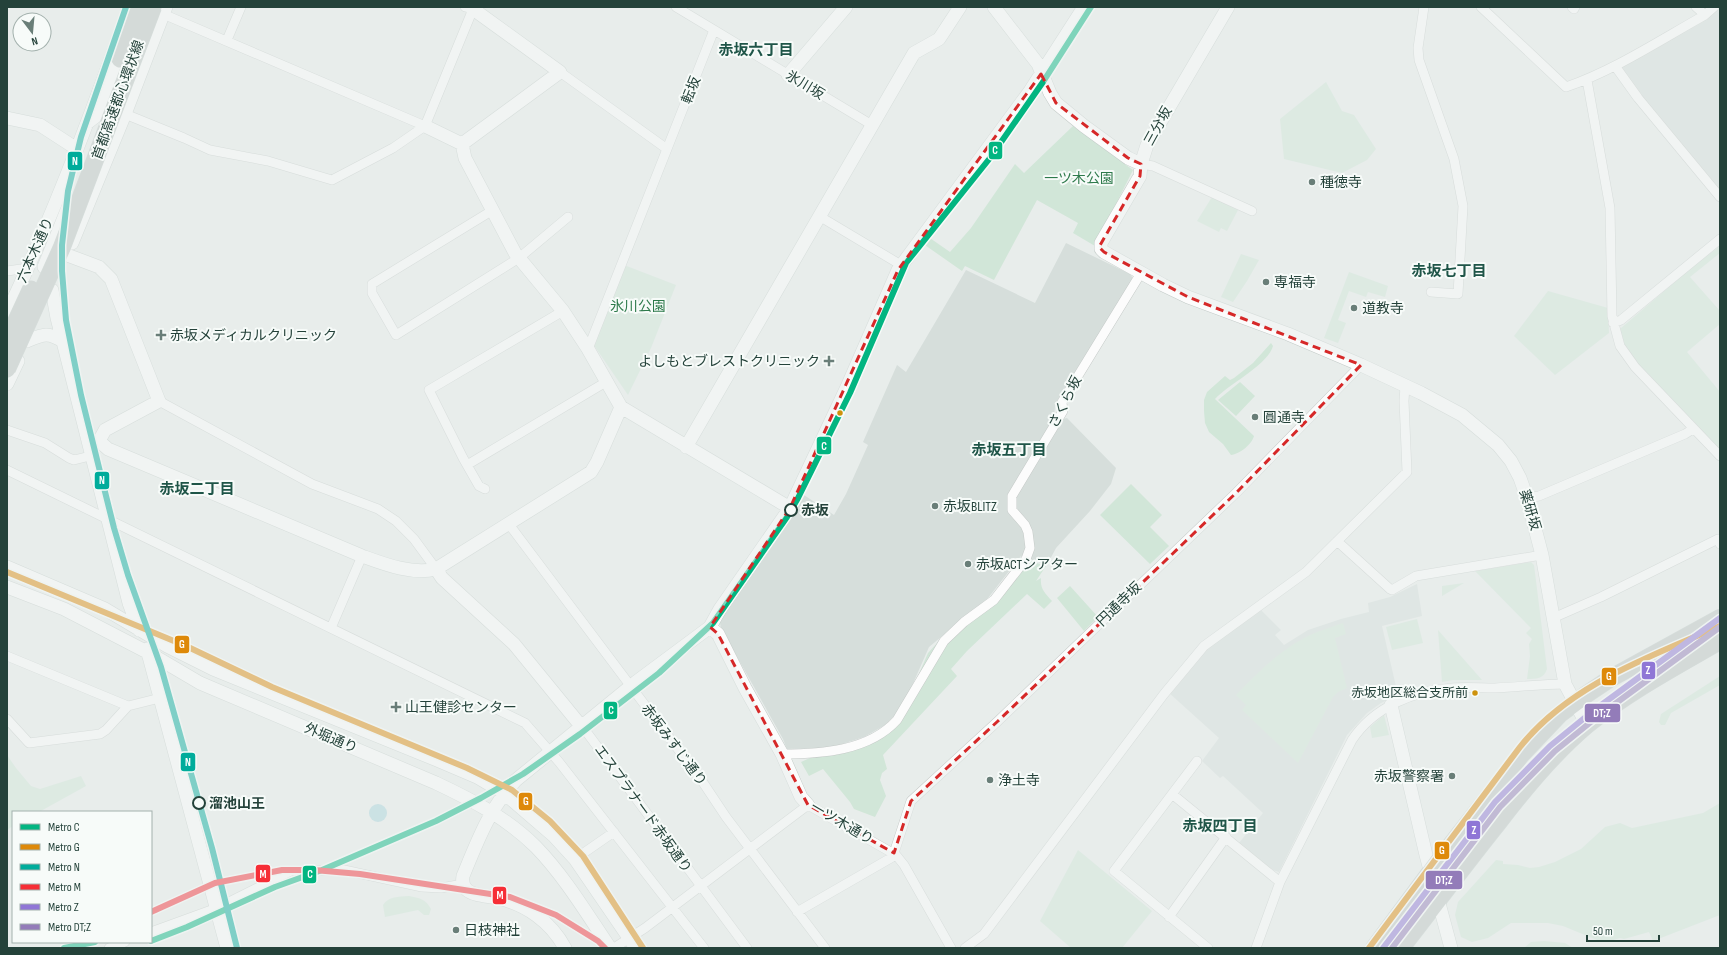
<svg xmlns="http://www.w3.org/2000/svg" width="1727" height="955" viewBox="0 0 1727 955" font-family="'Sofia Sans Condensed','Noto Sans JP',sans-serif">
  <style>
    .built { fill: #d6dedb }
    .green { fill: #d1e6d8 }
    .water { fill: #a9d4db }
    .lines { fill: none; stroke-linecap: round; stroke-linejoin: round }
    .street-casing { stroke: #c5cac8; stroke-width: 10 }
    .secondary-casing { stroke: #c3cbc8; stroke-width: 14 }
    .highway-casing { stroke: #c3ccc9; stroke-width: 18 }
    .street { stroke: #fcfcfc; stroke-width: 9 }
    .secondary { stroke: #fcfcfc; stroke-width: 13 }
    .highway { stroke: #bcc4c2; stroke-width: 17 }
    .highway-bridge-casing { stroke: #c3ccc9; stroke-width: 18; stroke-linecap: butt }
    .highway-bridge { stroke: #bcc4c2; stroke-width: 17 }
    .metro-1-casing { stroke: #f7fbf9; stroke-width: 9 }
    .metro-2-casing { stroke: #f7fbf9; stroke-width: 9 }
    .metro-3-casing { stroke: #f7fbf9; stroke-width: 9 }
    .metro-4-casing { stroke: #f7fbf9; stroke-width: 9 }
    .metro-5-casing { stroke: #f7fbf9; stroke-width: 9 }
    .metro-6-casing { stroke: #f7fbf9; stroke-width: 9 }
    .metro-1 { stroke: #02b581; stroke-width: 6 }
    .metro-2 { stroke: #de8909; stroke-width: 6 }
    .metro-3 { stroke: #00ac9b; stroke-width: 6 }
    .metro-4 { stroke: #f62e36; stroke-width: 6 }
    .metro-5 { stroke: #8f76d6; stroke-width: 6 }
    .metro-6 { stroke: #937cb9; stroke-width: 6 }
    .marked { fill: none; stroke: #d62828; stroke-width: 3; stroke-dasharray: 8 5; stroke-linejoin: round }
    .poi-dot { fill: #697e78; stroke: #f7fbf9; stroke-width: 1.5 }
    .bus-dot { fill: #cd920c; stroke: #f7fbf9; stroke-width: 1.5 }
    .stop-dot { fill: #f7fbf9; stroke: #24423a; stroke-width: 2 }
    .labels { text-anchor: middle; dominant-baseline: central; stroke-width: 4; stroke-linejoin: round; paint-order: stroke }
    .bus-label { font-size: 13px; fill: #24423a; stroke: #f7fbf9; text-anchor: end }
    .street-label { font-size: 14px; fill: #24423a; stroke: #f7fbf9 }
    .park-label { font-size: 14px; fill: #2d7a4b; stroke: #f7fbf9 }
    .poi-label { font-size: 14px; fill: #24423a; stroke: #f7fbf9; text-anchor: start }
    .stop-label { font-size: 14px; font-weight: bold; fill: #24423a; stroke: #f7fbf9; text-anchor: start }
    .neighbourhood-label { font-size: 15px; font-weight: bold; fill: #1f5548; stroke: #f7fbf9 }
    .line-badge { stroke: #f7fbf9; stroke-width: 1.5 }
    .badge-label { font-size: 11px; text-anchor: middle; font-weight: bold; fill: #fff }
  </style>
  <rect width="100%" height="100%" fill="#e8edeb"/>
  <path class="built" d="M 1719,7 L 1720,7 L 1720,193 L 1680,147 L 1621,69 L 1624,65 L 1702,22 Z
    M 1066,243 L 1130,274 L 1132,277 L 1132,281 L 1058,399 L 1055,407 L 1054,416 L 1063,419 L 1067,418 L 1116,468 L 1111,484 L 1090,511 L 1056,548 L 1047,565 L 1021,556 L 988,598 L 929,647 L 908,695 L 895,715 L 885,725 L 864,737 L 839,745 L 824,748 L 787,749 L 783,739 L 721,628 L 720,623 L 721,618 L 788,522 L 804,495 L 834,515 L 846,494 L 868,445 L 863,442 L 897,365 L 906,372 L 966,270 L 1035,303 Z
    M 1417,584 L 1422,616 L 1382,626 L 1398,695 L 1381,703 L 1367,713 L 1347,735 L 1279,872 L 1267,868 L 1239,843 L 1263,813 L 1223,776 L 1220,778 L 1202,761 L 1219,738 L 1168,692 L 1204,649 L 1260,609 L 1281,630 L 1275,635 L 1284,645 L 1308,630 L 1341,619 L 1369,612 L 1368,603 L 1390,597 Z"/>
  <path class="green" d="M 1326,82 L 1342,111 L 1354,115 L 1376,149 L 1367,160 L 1342,173 L 1284,159 L 1280,119 Z
    M 1073,126 L 1133,170 L 1095,246 L 1073,233 L 1078,223 L 1037,200 L 994,280 L 965,266 L 962,271 L 922,243 L 927,236 L 950,252 L 971,228 L 1015,164 L 1024,173 Z
    M 1212,197 L 1238,210 L 1227,231 L 1221,228 L 1219,232 L 1197,221 Z
    M 1720,246 L 1720,253 L 1690,277 L 1720,311 L 1720,324 L 1687,352 L 1720,392 L 1720,453 L 1639,365 L 1625,347 L 1620,329 L 1691,268 Z
    M 1241,254 L 1259,260 L 1247,281 L 1233,302 L 1221,297 Z
    M 624,265 L 676,285 L 651,348 L 628,395 L 593,344 Z
    M 1349,272 L 1388,286 L 1385,297 L 1368,292 L 1366,297 L 1349,291 L 1338,320 L 1346,323 L 1338,343 L 1324,338 Z
    M 1548,291 L 1608,308 L 1609,333 L 1555,375 L 1514,336 Z
    M 1271,343 L 1273,346 C 1268,365 1229,384 1215,399 L 1254,436 C 1252,444 1240,454 1231,455 L 1223,444 L 1209,432 L 1205,423 L 1204,411 L 1204,400 L 1207,392 L 1225,376 L 1230,380 L 1234,378 L 1253,363 Z
    M 1240,382 L 1255,396 L 1236,416 L 1218,400 Z
    M 1131,484 L 1162,515 L 1150,527 L 1169,546 L 1150,564 L 1100,515 Z
    M 1021,558 L 1046,566 L 1036,581 L 1041,578 C 1040,589 1045,593 1052,601 L 1044,609 L 1027,594 L 967,651 L 951,669 L 957,676 L 883,755 L 887,769 L 882,773 L 880,780 L 886,796 L 875,817 L 854,809 L 850,802 L 823,769 L 809,776 L 801,762 L 830,749 L 875,735 L 900,712 L 915,683 L 928,653 L 938,642 L 990,600 Z
    M 1531,562 L 1534,565 L 1547,669 C 1544,679 1536,679 1527,679 L 1530,656 L 1529,644 L 1532,639 L 1526,633 L 1531,628 L 1475,571 Z
    M 1464,583 L 1442,596 L 1442,586 Z
    M 1070,586 L 1098,617 L 1084,631 L 1057,598 Z
    M 1417,619 L 1423,643 L 1392,650 L 1386,627 Z
    M 1343,623 L 1346,634 L 1335,638 L 1347,688 L 1338,692 L 1333,697 L 1298,763 L 1242,710 L 1246,705 L 1236,695 C 1258,672 1281,649 1310,635 C 1321,630 1332,627 1343,623 Z
    M 1438,630 L 1482,680 L 1453,680 L 1442,682 Z
    M 1720,676 L 1720,685 L 1671,713 L 1665,725 L 1661,725 L 1659,722 L 1661,714 Z
    M 1384,715 L 1389,735 L 1372,738 L 1370,727 Z
    M 7,755 L 16,768 L 31,786 L 40,789 L 81,776 L 86,786 L 39,812 L 13,812 L 13,826 L 7,830 Z
    M 1720,803 L 1720,915 L 1653,941 L 1649,932 L 1624,939 L 1620,938 L 1610,941 L 1597,940 L 1563,926 L 1548,923 L 1511,923 L 1488,938 L 1472,942 L 1461,937 L 1455,915 L 1458,902 L 1496,860 L 1503,861 L 1503,864 L 1518,865 L 1530,868 L 1539,867 L 1555,862 L 1581,849 L 1605,827 L 1620,823 L 1632,828 L 1703,813 Z
    M 1078,850 L 1152,911 L 1122,948 L 1071,948 L 1040,921 Z
    M 409,896 C 419,898 426,899 431,909 L 429,915 L 424,915 L 418,910 L 385,917 L 383,905 C 389,896 398,897 409,896 Z
    M 1544,941 L 1565,943 L 1573,948 L 1524,948 L 1531,942 Z"/>
  <path class="water" d="M369 813a9 9 0 1 1 18 0a9 9 0 1 1-18 0Z"/>
  <g class="lines">
    <defs>
      <path id="street" d="M 676,7 L 872,125
        M 1424,7 L 1418,48 L 1419,60 L 1454,159 L 1463,206 L 1458,294 L 1431,292
        M 1481,7 L 1566,87 C 1615,70 1660,40 1705,15 L 1714,7
        M 1572,7 L 1574,9 L 1575,7
        M 1696,7 L 1705,15
        M 163,14 L 425,126
        M 227,40 L 241,7
        M 1615,66 L 1638,98 L 1720,197
        M 560,72 L 667,149 L 588,349
        M 1587,80 L 1610,208 L 1612,316 L 1620,346 L 1635,367 L 1720,456
        M 125,114 L 184,138 L 210,150 L 268,161 L 332,180 L 393,148 L 425,126 L 473,9 L 465,7
        M 667,149 L 714,30
        M 1141,164 L 1153,166 L 1252,211
        M 493,210 L 372,284 L 372,293 L 396,335 L 519,258 L 568,217
        M 819,216 L 901,265
        M 7,271 L 28,268
        M 1613,323 L 1621,320 L 1720,239
        M 159,401 L 312,484 L 378,509 L 396,521 L 414,539 L 436,569
        M 7,430 L 45,443 L 69,458 L 74,460 L 86,457
        M 467,465 L 606,382
        M 7,470 L 525,723 L 559,762 L 704,948
        M 485,489 L 479,486 L 463,458 L 429,390 L 563,311
        M 1527,498 L 1539,496 L 1685,434 L 1693,429
        M 508,523 L 702,781 L 726,817 L 825,948
        M 1337,541 L 1390,589 L 1392,590 L 1416,576 L 1542,555
        M 1553,618 L 1601,597 L 1718,539 L 1720,544
        M 331,628 L 362,556
        M 7,656 L 128,706
        M 7,719 L 29,743 L 100,734 L 106,730 L 128,706 L 160,698
        M 581,726 L 588,734 L 747,948
        M 782,754 C 821,754 869,751 897,720 L 944,641 L 964,622 L 994,600 L 1026,559 L 1030,548 L 1028,532 L 1025,525 L 1012,510 L 1012,496 L 1063,411 L 1062,402 L 1141,273
        M 1197,761 L 1114,871 L 1208,948
        M 1172,794 L 1280,882
        M 894,853 L 911,801 L 998,721 L 1237,492 L 1361,365
        M 575,859 L 614,832
        M 797,912 L 896,855
        M 1169,917 L 1226,837
        M 151,932 L 217,908 L 291,871 L 344,870 L 422,887 L 441,888 L 463,884
        M 109,948 L 125,942
        M 614,948 L 645,928 L 808,805 L 896,855 L 904,865 L 951,948
        M 965,948 L 984,934 L 1164,694 L 1204,646 L 1306,572 L 1407,472 L 1404,401 L 1405,386
        M 1256,948 L 1280,882 L 1352,740 C 1374,707 1413,691 1452,688 C 1466,687 1481,688 1495,688 C 1519,687 1542,684 1565,684"/>
      <path id="secondary" d="M 994,7 L 1038,64 L 1050,93 L 1056,103 L 1084,126 L 1128,158 L 1141,164
        M 1228,7 L 1147,145 L 1141,164 L 1140,176 L 1101,243 L 1101,249 L 1104,252 L 1163,285 L 1188,297 L 1288,334 L 1361,365 L 1421,393 L 1462,415 L 1498,445 L 1511,461 L 1520,478 L 1527,498 L 1542,555 L 1565,684 L 1587,725
        M 788,75 L 846,7
        M 7,118 L 40,125 L 77,149
        M 87,123 L 105,109 L 127,51
        M 425,126 L 462,144 L 560,72 L 473,9 L 474,7
        M 72,243 L 125,114 L 166,7
        M 67,255 L 99,267 L 111,279 L 159,401 L 105,430 L 99,441
        M 44,267 L 69,205
        M 52,290 L 57,318 L 129,603 L 139,630
        M 7,313 C 54,214 93,111 129,7
        M 27,341 C 44,334 48,332 64,342
        M 7,384 L 18,361
        M 621,407 L 790,508
        M 89,443 L 99,441 L 108,449 L 362,556 C 384,564 412,575 436,569 L 591,472 L 597,462 L 621,407 L 588,349 L 563,311 L 515,253 L 465,158 L 462,144
        M 686,447 L 914,53 L 939,39 L 960,7
        M 7,567 L 105,609 L 167,646 L 213,669 L 437,760 L 477,777 L 504,793 L 554,836 L 575,859 L 636,948
        M 436,569 L 442,578 L 514,644 L 581,726
        M 7,587 L 64,609 L 149,653 L 200,683 L 436,783 C 472,800 507,818 536,847 C 565,877 587,914 610,948
        M 710,627 L 718,634 L 745,688 L 782,754 L 801,797 L 808,805
        M 147,649 L 227,948
        M 1391,705 L 1426,855 L 1451,948
        M 565,948 C 551,922 526,904 497,898 C 489,896 474,896 467,890 C 463,886 462,881 463,876 C 477,842 490,807 516,780 L 636,682 L 710,627 L 720,609 L 790,508 L 847,387 L 898,270 L 1030,91 L 1084,7"/>
      <path id="highway" d="M 1374,948 L 1440,859 L 1521,755 L 1560,714 L 1587,694 L 1611,678 L 1720,618
        M 1401,948 C 1434,906 1465,864 1498,823 C 1525,788 1553,754 1587,725 C 1628,692 1675,667 1720,641"/>
    </defs>
    <use href="#street" class="street-casing"/>
    <use href="#secondary" class="secondary-casing"/>
    <use href="#highway" class="highway-casing"/>
    <use href="#street" class="street"/>
    <use href="#secondary" class="secondary"/>
    <use href="#highway" class="highway"/>
    <defs>
      <path id="highway-bridge" d="M 120,59 L 140,7
        M 7,341 L 31,289
        M 7,369 L 62,247 L 153,7"/>
    </defs>
    <use href="#highway-bridge" class="highway-bridge-casing"/>
    <use href="#highway-bridge" class="highway-bridge"/>
    <defs>
      <path id="metro-1" d="M 151,941 L 187,927 L 275,887 L 322,870 L 436,821 L 481,798 L 523,774 L 580,734 L 659,673 L 713,623 L 787,517 L 798,498 L 850,393 L 906,263 L 990,158 L 1043,82 L 1091,7
        M 64,948 L 95,942"/>
      <path id="metro-2" d="M 7,572 L 186,646 L 272,687 L 467,768 L 512,790 L 550,821 L 583,856 L 643,948
        M 1369,948 L 1520,747 C 1570,684 1650,657 1720,626"/>
      <path id="metro-3" d="M 126,7 L 81,137 L 68,191 L 62,245 L 62,271 L 66,320 L 81,395 L 114,528 L 128,575 L 161,667 L 212,848 L 237,948"/>
      <path id="metro-4" d="M 151,912 L 215,883 L 282,870 L 314,870 L 360,874 L 510,897 L 556,915 L 598,941 L 605,948"/>
      <path id="metro-5" d="M 1383,948 L 1495,802 L 1550,746 L 1593,711 L 1720,618"/>
      <path id="metro-6" d="M 1392,948 L 1500,807 L 1555,751 L 1597,717 L 1720,627"/>
    </defs>
    <use href="#metro-1" class="metro-1-casing"/>
    <use href="#metro-2" class="metro-2-casing"/>
    <use href="#metro-3" class="metro-3-casing"/>
    <use href="#metro-4" class="metro-4-casing"/>
    <use href="#metro-5" class="metro-5-casing"/>
    <use href="#metro-6" class="metro-6-casing"/>
    <use href="#metro-1" class="metro-1"/>
    <use href="#metro-2" class="metro-2"/>
    <use href="#metro-3" class="metro-3"/>
    <use href="#metro-4" class="metro-4"/>
    <use href="#metro-5" class="metro-5"/>
    <use href="#metro-6" class="metro-6"/>
  </g>
  <path d="M0 0H1727V955H0ZM 1041,74 L 1056,103 L 1128,158 L 1141,164 L 1140,176 L 1099,247 L 1104,252 L 1188,297 L 1361,365 L 1237,492 L 998,721 L 911,801 L 894,853 L 808,805 L 718,634 L 710,627 L 790,508 L 898,270 Z" fill="#e8edeb" fill-opacity=".55" fill-rule="evenodd"/>
  <path class="marked" d="M 1041,74 L 1056,103 L 1128,158 L 1141,164 L 1140,176 L 1099,247 L 1104,252 L 1188,297 L 1361,365 L 1237,492 L 998,721 L 911,801 L 894,853 L 808,805 L 718,634 L 710,627 L 790,508 L 898,270 Z"/>
  <g class="poi-dot">
    <circle cx="1312" cy="182" r="4"/>
    <circle cx="1266" cy="282" r="4"/>
    <circle cx="1354" cy="308" r="4"/>
    <path d="M159 329h4v4h4v4h-4v4h-4v-4h-4v-4h4z"/>
    <path d="M827 355h4v4h4v4h-4v4h-4v-4h-4v-4h4z"/>
    <circle cx="1255" cy="417" r="4"/>
    <circle cx="935" cy="506" r="4"/>
    <circle cx="968" cy="564" r="4"/>
    <path d="M394 701h4v4h4v4h-4v4h-4v-4h-4v-4h4z"/>
    <circle cx="1452" cy="776" r="4"/>
    <circle cx="990" cy="780" r="4"/>
    <circle cx="456" cy="930" r="4"/>
  </g>
  <g class="bus-dot">
    <circle cx="840" cy="413" r="3.5"/>
    <circle cx="1475" cy="693" r="3.5"/>
  </g>
  <g class="stop-dot">
    <circle cx="791" cy="510" r="6"/>
    <circle cx="199" cy="803" r="6"/>
  </g>
  <g class="labels">
    <g class="bus-label">
      <text x="1468" y="693">赤坂地区総合支所前</text>
    </g>
    <g class="street-label">
      <text transform="translate(805 85) rotate(31)">氷川坂</text>
      <text transform="translate(691 90) rotate(-68)">転坂</text>
      <text transform="translate(118 100) rotate(-70)">首都高速都心環状線</text>
      <text transform="translate(1158 126) rotate(-61)">三分坂</text>
      <text transform="translate(35 250) rotate(-66)">六本木通り</text>
      <text transform="translate(1065 402) rotate(-63)">さくら坂</text>
      <text transform="translate(1530 510) rotate(73)">薬研坂</text>
      <text transform="translate(1119 604) rotate(-44)">円通寺坂</text>
      <text transform="translate(331 738) rotate(23)">外堀通り</text>
      <text transform="translate(674 745) rotate(53)">赤坂みすじ通り</text>
      <text transform="translate(643 809) rotate(54)">エスプラナード赤坂通り</text>
      <text transform="translate(842 823) rotate(30)">一ツ木通り</text>
    </g>
    <g class="park-label">
      <text x="1079" y="178">一ツ木公園</text>
      <text x="638" y="306">氷川公園</text>
    </g>
    <g class="poi-label">
      <text x="1320" y="182">種徳寺</text>
      <text x="1274" y="282">専福寺</text>
      <text x="1362" y="308">道教寺</text>
      <text x="170" y="335">赤坂メディカルクリニック</text>
      <text x="820" y="361" text-anchor="end">よしもとブレストクリニック</text>
      <text x="1263" y="417">圓通寺</text>
      <text x="943" y="506">赤坂BLITZ</text>
      <text x="976" y="564">赤坂ACTシアター</text>
      <text x="405" y="707">山王健診センター</text>
      <text x="1444" y="776" text-anchor="end">赤坂警察署</text>
      <text x="998" y="780">浄土寺</text>
      <text x="464" y="930">日枝神社</text>
    </g>
    <g class="stop-label">
      <text x="801" y="510">赤坂</text>
      <text x="209" y="803">溜池山王</text>
    </g>
    <g class="neighbourhood-label">
      <text x="756" y="50">赤坂六丁目</text>
      <text x="1449" y="271">赤坂七丁目</text>
      <text x="1009" y="450">赤坂五丁目</text>
      <text x="197" y="489">赤坂二丁目</text>
      <text x="1220" y="826">赤坂四丁目</text>
    </g>
  </g>
  <g class="line-badge">
    <rect x="988" y="141" width="15" height="19" rx="4" fill="#02b581"/>
    <rect x="67" y="151" width="16" height="20" rx="4" fill="#00ac9b"/>
    <rect x="816" y="436" width="16" height="19" rx="4" fill="#02b581"/>
    <rect x="94" y="471" width="16" height="19" rx="4" fill="#00ac9b"/>
    <rect x="174" y="635" width="16" height="19" rx="4" fill="#de8909"/>
    <rect x="1641" y="661" width="15" height="19" rx="4" fill="#8f76d6"/>
    <rect x="1601" y="667" width="16" height="19" rx="4" fill="#de8909"/>
    <rect x="603" y="701" width="15" height="19" rx="4" fill="#02b581"/>
    <rect x="1584" y="703" width="37" height="20" rx="4" fill="#937cb9"/>
    <rect x="180" y="752" width="16" height="20" rx="4" fill="#00ac9b"/>
    <rect x="518" y="792" width="15" height="19" rx="4" fill="#de8909"/>
    <rect x="1466" y="820" width="15" height="20" rx="4" fill="#8f76d6"/>
    <rect x="1434" y="841" width="16" height="19" rx="4" fill="#de8909"/>
    <rect x="255" y="864" width="16" height="19" rx="4" fill="#f62e36"/>
    <rect x="302" y="865" width="15" height="19" rx="4" fill="#02b581"/>
    <rect x="1425" y="870" width="38" height="20" rx="4" fill="#937cb9"/>
    <rect x="492" y="886" width="15" height="19" rx="4" fill="#f62e36"/>
  </g>
  <g class="badge-label">
    <text x="995" y="154">C</text>
    <text x="75" y="165">N</text>
    <text x="824" y="450">C</text>
    <text x="102" y="484">N</text>
    <text x="182" y="648">G</text>
    <text x="1648" y="674">Z</text>
    <text x="1609" y="680">G</text>
    <text x="611" y="714">C</text>
    <text x="1602" y="717">DT;Z</text>
    <text x="188" y="766">N</text>
    <text x="526" y="805">G</text>
    <text x="1474" y="834">Z</text>
    <text x="1442" y="854">G</text>
    <text x="263" y="878">M</text>
    <text x="310" y="878">C</text>
    <text x="1444" y="884">DT;Z</text>
    <text x="500" y="899">M</text>
  </g>
  <rect width="1727" height="955" fill="none" stroke="#24423a" stroke-width="16"/>
  <rect x="12" y="811" width="140" height="132" fill="#f7fbf9" stroke="#a3b1ad"/>
  <rect x="20" y="824" width="20" height="6" fill="#02b581" stroke="#a3b1ad"/>
  <text x="48" y="831" font-size="12" fill="#24423a">Metro C</text>
  <rect x="20" y="844" width="20" height="6" fill="#de8909" stroke="#a3b1ad"/>
  <text x="48" y="851" font-size="12" fill="#24423a">Metro G</text>
  <rect x="20" y="864" width="20" height="6" fill="#00ac9b" stroke="#a3b1ad"/>
  <text x="48" y="871" font-size="12" fill="#24423a">Metro N</text>
  <rect x="20" y="884" width="20" height="6" fill="#f62e36" stroke="#a3b1ad"/>
  <text x="48" y="891" font-size="12" fill="#24423a">Metro M</text>
  <rect x="20" y="904" width="20" height="6" fill="#8f76d6" stroke="#a3b1ad"/>
  <text x="48" y="911" font-size="12" fill="#24423a">Metro Z</text>
  <rect x="20" y="924" width="20" height="6" fill="#937cb9" stroke="#a3b1ad"/>
  <text x="48" y="931" font-size="12" fill="#24423a">Metro DT;Z</text>
  <g transform="translate(32 32) rotate(164)"><circle r="19" fill="#f7fbf9" stroke="#a3b1ad"/>
  <path d="M0-3L7 15L0 10L-7 15Z" fill="#697e78"/>
  <text y="-6" font-size="11" font-weight="bold" text-anchor="middle" fill="#24423a">N</text>
  </g>
  <path d="M1587 935v6h72v-6" fill="none" stroke="#24423a" stroke-width="2"/>
  <text x="1593" y="935" font-size="12" fill="#24423a" stroke="#f7fbf9" stroke-width="3" paint-order="stroke">50 m</text>
</svg>
